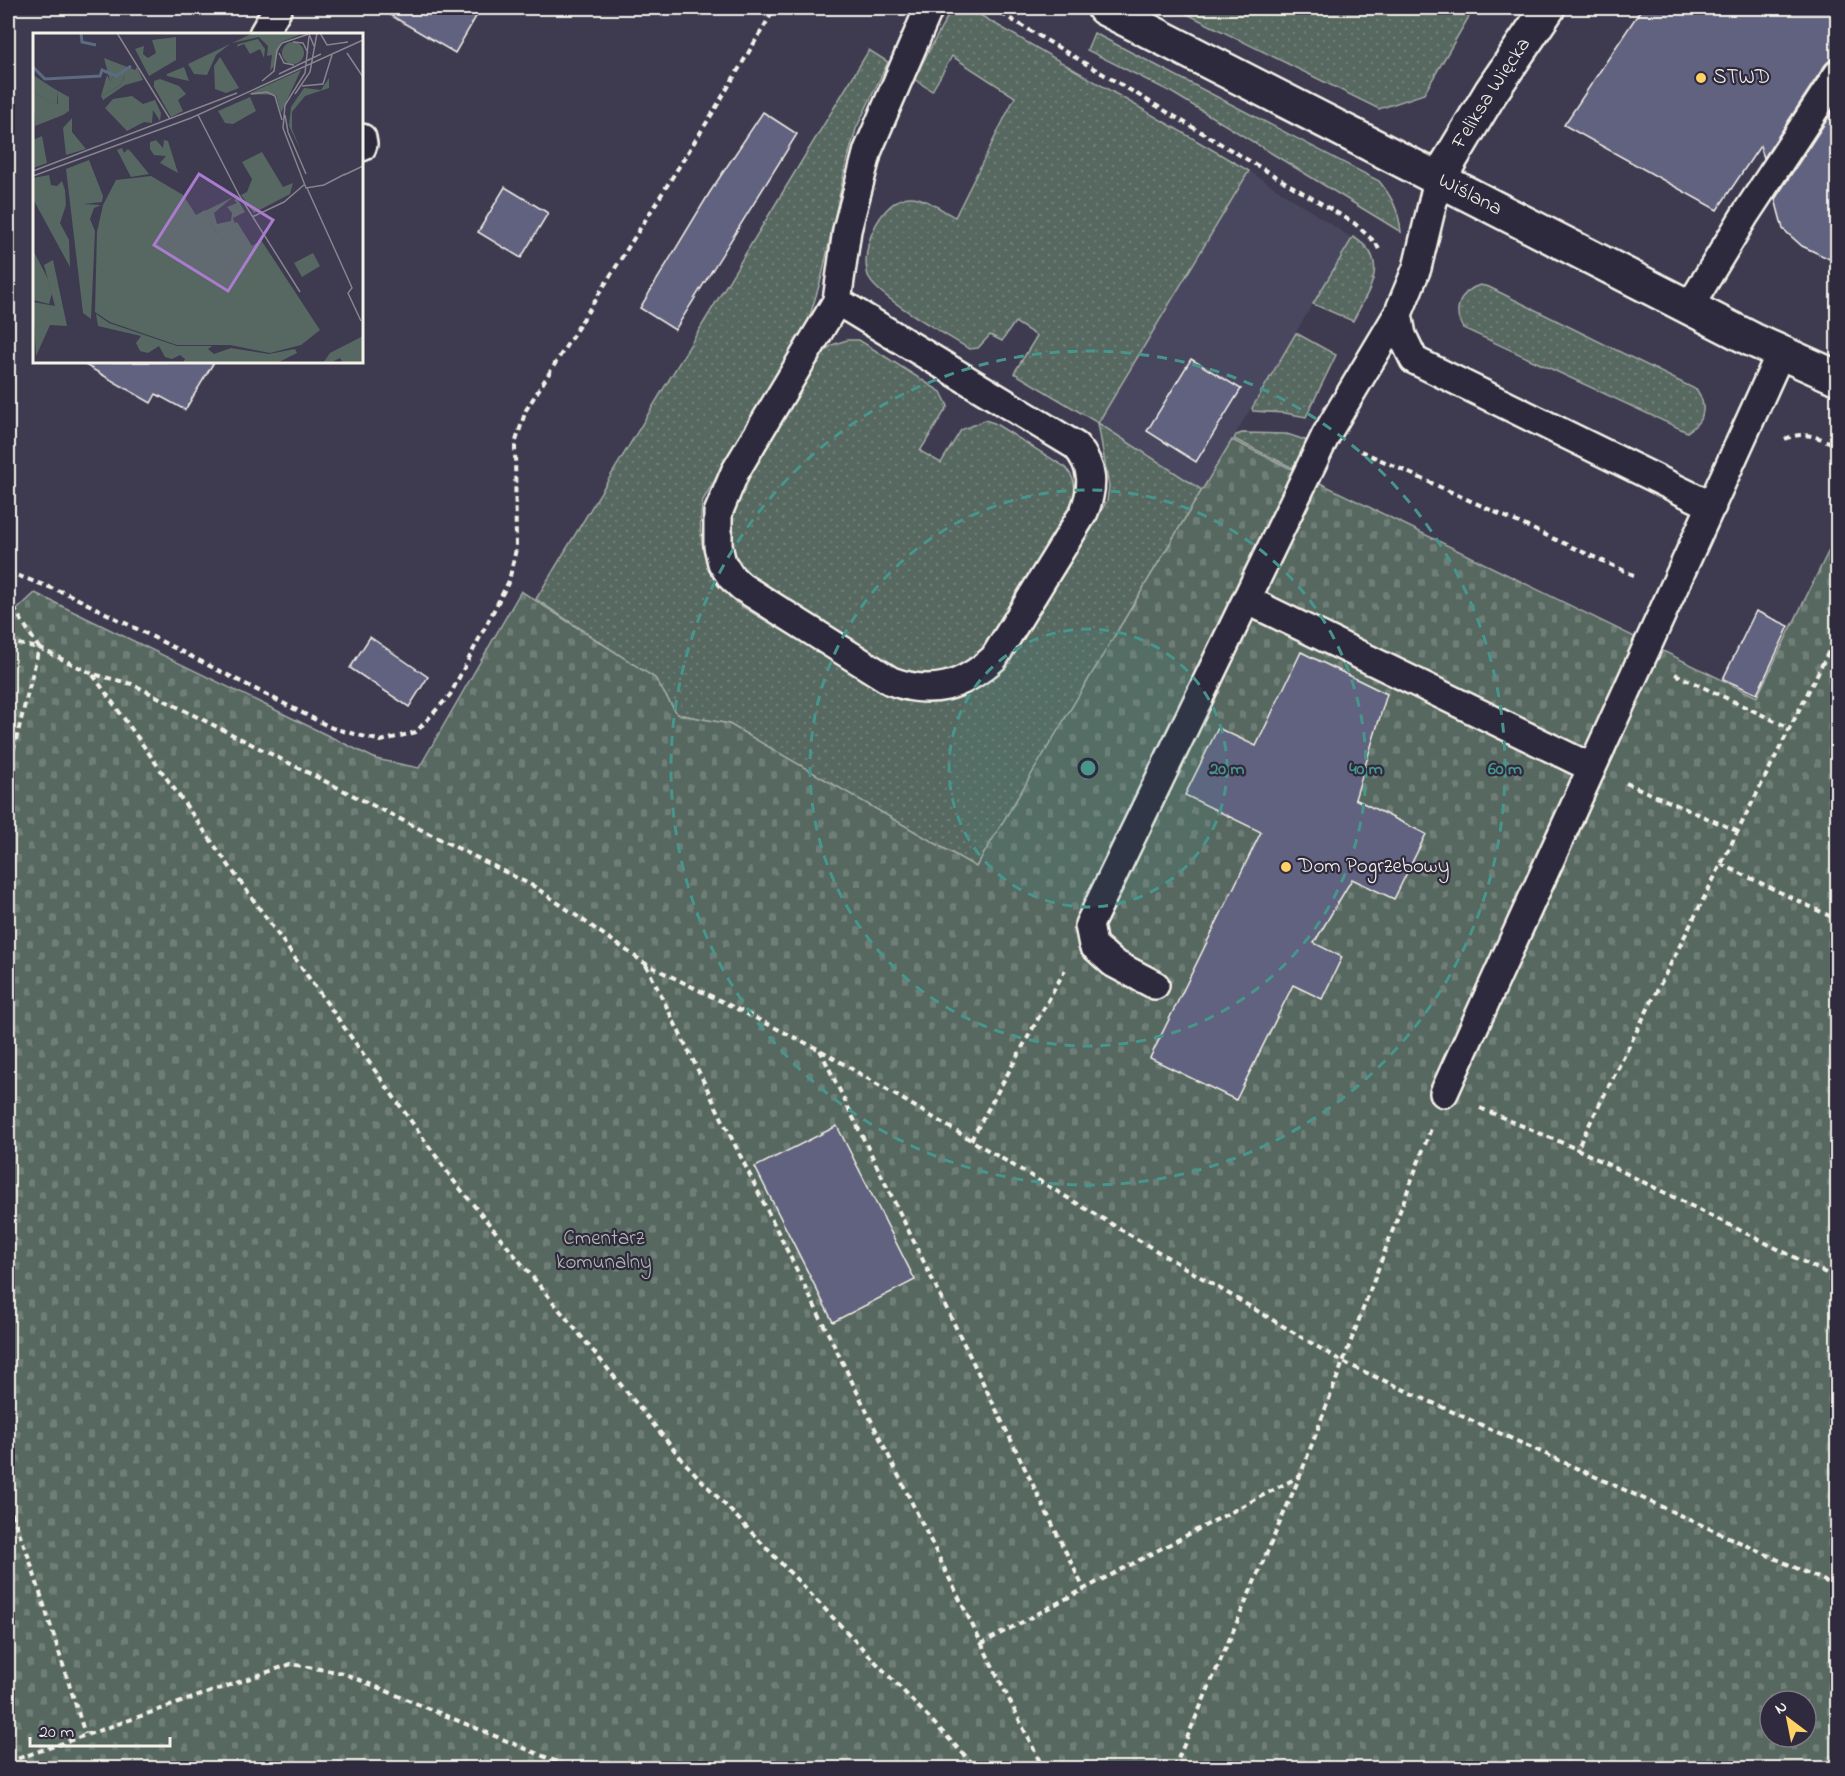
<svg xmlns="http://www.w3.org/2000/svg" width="1845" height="1776" viewBox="0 0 1845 1776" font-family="'Indie Flower',sans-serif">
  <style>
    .built { fill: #48475f }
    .green { fill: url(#green-dots); stroke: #a5aca4; stroke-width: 1.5 }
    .cemetery { fill: url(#cemetery-stones); stroke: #a5aca4; stroke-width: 1.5; fill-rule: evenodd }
    .building { fill: #61627f; stroke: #f4f1e8; stroke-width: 1.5 }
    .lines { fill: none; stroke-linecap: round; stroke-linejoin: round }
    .lane-casing { stroke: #f4f1e8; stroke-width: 32 }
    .street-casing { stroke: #f4f1e8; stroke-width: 38 }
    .path { stroke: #f4f1e8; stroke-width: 4; stroke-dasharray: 6 4.5; stroke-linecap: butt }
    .lane { stroke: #2f2a3d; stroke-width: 27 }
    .street { stroke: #2f2a3d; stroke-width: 33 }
    .ring { fill: none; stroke: #48958c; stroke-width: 3; stroke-dasharray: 10 8 }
    .poi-dot { fill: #ffd166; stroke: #2f2a3d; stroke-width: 2 }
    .labels { text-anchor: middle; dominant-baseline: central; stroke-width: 4.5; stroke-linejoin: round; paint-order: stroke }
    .poi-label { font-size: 21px; fill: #f4f1e8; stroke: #2f2a3d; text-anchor: start }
    .street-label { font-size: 21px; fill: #f4f1e8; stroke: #2f2a3d }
    .park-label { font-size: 21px; fill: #b5bab2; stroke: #2f2a3d }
    .inset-river { fill: none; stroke: #5b6b81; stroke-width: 3 }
    .inset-road { fill: none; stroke: #87848d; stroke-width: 1.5 }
    .view { fill: #ab7bcf; fill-opacity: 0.15; stroke: #ab7bcf; stroke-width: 3 }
    .inset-edge { fill: none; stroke: #f4f1e8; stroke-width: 3 }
    .centre { fill: #48958c; stroke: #2f2a3d; stroke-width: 3 }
    .ring-label { font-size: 18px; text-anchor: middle; font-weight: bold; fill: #48958c; stroke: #2f2a3d; stroke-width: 4.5; stroke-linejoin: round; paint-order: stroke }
  </style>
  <defs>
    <pattern id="green-dots" width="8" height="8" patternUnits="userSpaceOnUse" patternTransform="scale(1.5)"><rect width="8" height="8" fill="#566861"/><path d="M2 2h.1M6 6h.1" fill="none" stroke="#6f7e78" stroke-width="1.8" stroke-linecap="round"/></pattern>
    <pattern id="cemetery-stones" width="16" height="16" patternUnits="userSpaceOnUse" patternTransform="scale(1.5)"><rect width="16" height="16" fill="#566861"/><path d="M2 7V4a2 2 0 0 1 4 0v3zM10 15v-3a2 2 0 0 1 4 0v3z" fill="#6f7e78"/></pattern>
  </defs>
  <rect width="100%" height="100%" fill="#3e3b51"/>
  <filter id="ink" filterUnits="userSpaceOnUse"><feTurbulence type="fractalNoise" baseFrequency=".0167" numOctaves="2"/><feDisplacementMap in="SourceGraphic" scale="12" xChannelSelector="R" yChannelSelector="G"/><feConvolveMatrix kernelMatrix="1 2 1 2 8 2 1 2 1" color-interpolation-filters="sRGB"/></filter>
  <g filter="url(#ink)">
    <path class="built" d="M 1249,171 L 1352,238 L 1202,490 L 1098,423 Z"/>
    <path class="green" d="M 952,8 L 968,8 L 1249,171 L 1098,423 L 1202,490 L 976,867 L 729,724 L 677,714 L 654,678 L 536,599 L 869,50 L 888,62 L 856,129 L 845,169 L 822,276 L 808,322 L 703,500 C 695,541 706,578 739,605 L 899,700 C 945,708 971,698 1006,667 L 1107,501 L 1109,486 L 1098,423 L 1014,373 L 1037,336 L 1015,322 L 1002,341 L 990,335 L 978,348 L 969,349 C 949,336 877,297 869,278 C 857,250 884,189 918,198 C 931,201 944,212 955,217 L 1015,97 L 952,56 L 932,91 L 914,79 Z
      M 1175,8 L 1474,8 L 1424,94 L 1379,109 Z
      M 1094,33 L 1379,181 C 1392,197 1399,211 1401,232 L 1171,92 L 1087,50 Z
      M 1353,237 C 1393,260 1368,291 1353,321 L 1313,304 Z
      M 1480,285 L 1489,287 L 1697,390 C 1708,408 1704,421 1687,432 L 1463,328 C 1452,310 1460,291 1480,285 Z
      M 1296,333 L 1336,355 L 1306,417 L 1285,413 L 1253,411 L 1252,408 Z
      M 847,340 L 859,340 L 941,392 L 948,406 L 920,451 L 941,463 L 961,430 L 985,420 L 994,423 L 1065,467 C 1076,479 1076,488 1073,504 L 992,639 L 980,654 L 952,670 L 936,673 L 919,675 L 897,668 L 885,661 C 859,645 832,628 806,612 C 756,581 715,565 736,496 L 821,355 L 832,345 Z
      M 1242,433 L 1287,434 L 1308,441 L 1295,469 L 1234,439 L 1236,435 Z"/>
    <path class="cemetery" d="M 1232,440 L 1757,697 L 1837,534 L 1837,1768 L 8,1768 L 8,618 L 35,593 L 376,759 L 419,768 L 521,591 L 655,678 L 677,714 L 729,724 L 976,867 ZM 1770,1701 L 1806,1701 L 1806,1737 L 1770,1737 Z"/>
    <path class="building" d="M 378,8 L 481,8 L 455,53 Z
      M 1642,8 L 1838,8 L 1838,58 L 1830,60 L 1825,65 L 1764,158 L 1760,146 L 1717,210 L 1564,125 Z
      M 1838,103 L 1838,263 L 1802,246 L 1783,229 L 1775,199 Z
      M 763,112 L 797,134 L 675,330 L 640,308 L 710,192 Z
      M 505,187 L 548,213 L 521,258 L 478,232 Z
      M 1191,359 L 1241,389 L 1196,462 L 1147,431 Z
      M 80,362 L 214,362 L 185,410 L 156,394 L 151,403 Z
      M 1756,611 L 1789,626 L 1757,694 L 1723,679 Z
      M 370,637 L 428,677 L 409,707 L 350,668 Z
      M 1301,652 L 1387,694 L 1355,799 L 1426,834 L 1394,899 L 1352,879 L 1314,943 L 1342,957 L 1322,999 L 1293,985 L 1236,1100 L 1150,1058 L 1261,832 L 1185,795 L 1218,728 L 1256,746 Z
      M 837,1126 L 915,1280 L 833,1322 L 755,1167 Z"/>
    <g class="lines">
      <defs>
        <path id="lane" d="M 263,34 L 278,8
          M 362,138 L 363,144 L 362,147
          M 1438,180 L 1417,268 L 1398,314 L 1402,335 L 1414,360 L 1712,506
          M 837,301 L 1076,446 C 1094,467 1094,487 1084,512 L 994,658 C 962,687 932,696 891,681 L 742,587 L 731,577 L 722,563 L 718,546 L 718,513 L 735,472 L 837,301 L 847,230 L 868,150 L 929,8
          M 1690,306 L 1745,215 L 1838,74
          M 1247,600 L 1592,768
          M 1155,985 L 1113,963 L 1093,945 L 1089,925 L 1326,435 L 1398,314
          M 1444,1093 L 1781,352"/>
        <g id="street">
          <path id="s1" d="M 1104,8 L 1753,340 L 1838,378"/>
          <path id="s2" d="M 1438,180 L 1491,92 L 1548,8"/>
        </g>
      </defs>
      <use href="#lane" class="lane-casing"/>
      <use href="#street" class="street-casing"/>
      <path class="path" d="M 992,8 L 1354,223 L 1376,243 L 1380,252
        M 1785,439 C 1804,430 1820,438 1838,446
        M 1361,451 L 1638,577
        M 8,572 L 68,594 L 332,728 L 381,741 L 416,732 L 450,695 L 509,581 L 516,549 L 515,444 L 526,410 L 712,114 L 775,8
        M 8,599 L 39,648 L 8,772
        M 1838,633 L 1577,1149 L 1838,1279
        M 8,642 L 39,648 L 93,674 L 132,684 L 535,887 L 646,964 L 820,1050 L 1343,1362 L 1838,1587
        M 1675,674 L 1790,728
        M 93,675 L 453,1180 L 685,1463 L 977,1768
        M 1626,783 L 1737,831
        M 1721,864 L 1838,920
        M 646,965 L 1043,1768
        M 820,1050 L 1084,1589 L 1300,1476
        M 1480,1108 L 1577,1149
        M 971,1140 L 1065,970
        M 8,1503 L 29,1558 L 85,1734
        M 981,1644 L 1084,1589
        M 8,1762 L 291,1664 L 343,1673 L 572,1768
        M 1174,1768 L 1300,1476 L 1432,1126"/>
      <use href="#lane" class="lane"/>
      <use href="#street" class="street"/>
    </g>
  </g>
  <circle cx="1088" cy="768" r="139" fill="#48958c" fill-opacity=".12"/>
  <g class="ring">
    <circle cx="1088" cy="768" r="139"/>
    <circle cx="1088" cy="768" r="278"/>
    <circle cx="1088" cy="768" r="417"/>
  </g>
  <g class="poi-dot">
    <circle cx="1701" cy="78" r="6"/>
    <circle cx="1286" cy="867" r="6"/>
  </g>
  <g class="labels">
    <g class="poi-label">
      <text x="1713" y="78">STWD</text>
      <text x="1298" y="867">Dom Pogrzebowy</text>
    </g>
    <g class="street-label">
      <text stroke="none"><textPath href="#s2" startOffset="102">Feliksa Więcka</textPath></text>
      <text stroke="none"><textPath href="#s1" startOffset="411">Wiślana</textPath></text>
    </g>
    <g class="park-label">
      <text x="604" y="1239">Cmentarz<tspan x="604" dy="24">komunalny</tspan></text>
    </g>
  </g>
  <g transform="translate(33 33)">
    <rect width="330" height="330" fill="#3e3b51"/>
    <path d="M 220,0 L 271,0 L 248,9 L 241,33 L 237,38 L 239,22 L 234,23 L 235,13 L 226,4 L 199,10 ZM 225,6 L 232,16 L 231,25 L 227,16 L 217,21 L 211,11 L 204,14 L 205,11 ZM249 20a11 11 0 1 1 22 0a11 11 0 1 1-22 0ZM 197,11 L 183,22 L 174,42 L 161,41 L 155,31 ZM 187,24 L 206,55 L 193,60 L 182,56 L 181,33 ZM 268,37 L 248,80 L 243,62 L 215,61 ZM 74,42 L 77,48 L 81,42 L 92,42 L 87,52 L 68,63 ZM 296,45 L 296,55 L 272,63 L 259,79 L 259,96 L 268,118 L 256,93 L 258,74 L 271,55 L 288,57 ZM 20,55 L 25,58 L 24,70 L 30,82 L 2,93 L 0,59 L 20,71 ZM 217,64 L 223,78 L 200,91 L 192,90 L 185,78 ZM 229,119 L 250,154 L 260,150 L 257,161 L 221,180 L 208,162 L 214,159 L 219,146 L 209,129 ZM 200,164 L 181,180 L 184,191 L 198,188 L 199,180 L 194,174 L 204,170 L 201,167 L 204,165 L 212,179 L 200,185 L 202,191 L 183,200 L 172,178 ZM 20,227 L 34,293 L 17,292 L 3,323 L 0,269 L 22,273 L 11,232 Z" fill="#566861"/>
    <path d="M 143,4 L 143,27 L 116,43 L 102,16 L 111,13 L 110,21 L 115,25 L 123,20 L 119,7 ZM 71,25 L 102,37 L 104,34 L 110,47 L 92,52 L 70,67 L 68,63 L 87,52 L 92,43 L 84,46 L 81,42 L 77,48 ZM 151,34 L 156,48 L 134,43 L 134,41 ZM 0,42 L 20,55 L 21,72 L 0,59 ZM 127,46 L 146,53 L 153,61 L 145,67 L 150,78 L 138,84 L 121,54 L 121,48 ZM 25,58 L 36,64 L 36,78 L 30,82 L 25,78 ZM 99,63 L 110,71 L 122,67 L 128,80 L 127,88 L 120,77 L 119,90 L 111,89 L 94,98 L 72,75 L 80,66 ZM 39,85 L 39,99 L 53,116 L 33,122 L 30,95 ZM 9,103 L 14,130 L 0,135 L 0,107 ZM 123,107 L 130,115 L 131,107 L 135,108 L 145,140 L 127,130 L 133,123 L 121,122 L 117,116 L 117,109 ZM 89,115 L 91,120 L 95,116 L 99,120 L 116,141 L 98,144 L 84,117 ZM 56,127 L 70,163 L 69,169 L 50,171 L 68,172 L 61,175 L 57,186 L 62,198 L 58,286 L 50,280 L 33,136 ZM 16,142 L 18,152 L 24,153 L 29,148 L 32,157 L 33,172 L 27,190 L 36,207 L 37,234 L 0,166 L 0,145 ZM 0,217 L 15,246 L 19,260 L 16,271 L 0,267 ZM 63,281 L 76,290 L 144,313 L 179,313 L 175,316 L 181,321 L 198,315 L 236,321 L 262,316 L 264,320 L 244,330 L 150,330 L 152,326 L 147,322 L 139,326 L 132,324 L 126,313 L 115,320 L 107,318 L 103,310 L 108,303 L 65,293 ZM 330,303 L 330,330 L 310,330 L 307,325 L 297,330 L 274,330 L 290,330 L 297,320 Z" fill="#566861"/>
    <path d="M 118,143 L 150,162 L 163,182 L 172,177 L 183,200 L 204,189 L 219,213 L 228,207 L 287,297 L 268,312 L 237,320 L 197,312 L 144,312 L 77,289 L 62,279 L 64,199 L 70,172 L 83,147 Z" fill="#566861"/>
    <path d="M 280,220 L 287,233 L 269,244 L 261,230 Z" fill="#566861"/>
    <path class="inset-river" d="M 48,0 L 49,9 L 63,12M 0,34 L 12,46 L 67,43 L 69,37 L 83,43 L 98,33"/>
    <path class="inset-road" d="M 84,0 L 137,86M 287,0 L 294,12 L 315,9M 276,3 L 272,40 L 252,72 L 250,95 L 273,155 L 291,152 L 312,141M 260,9 L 270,10 L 275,20M 246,20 L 251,30 L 261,32M 314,20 L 330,44M 246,41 L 288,21M 229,48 L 241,38 L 244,17 L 249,10 L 276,1 L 281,13M 269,53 L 290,51 L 299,22M 218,61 L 234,59 L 242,63 L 249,87M 262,61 L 277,39 L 284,0M 165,82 L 206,162 L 267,259M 252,82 L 255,99 L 273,141M 0,138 L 204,60M 311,142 L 330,133M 0,143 L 158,85 L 330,7M 274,155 L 316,248 L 319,255 L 315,260 L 328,288M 219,184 L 251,169 L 272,151"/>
    <path class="view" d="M 166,141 L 240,187 L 195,258 L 121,212 Z"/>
    <rect width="330" height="330" class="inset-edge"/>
  </g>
  <circle cx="1088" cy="768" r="9" class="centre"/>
  <g class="ring-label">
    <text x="1227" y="774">20 m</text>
    <text x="1366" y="774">40 m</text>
    <text x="1505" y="774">60 m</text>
  </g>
  <rect width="1845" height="1776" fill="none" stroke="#2f2a3d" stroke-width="30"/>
  <rect x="15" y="15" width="1815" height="1746" fill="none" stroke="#f4f1e8" stroke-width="2" filter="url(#ink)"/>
  <g transform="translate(1788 1719) rotate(328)"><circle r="28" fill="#2f2a3d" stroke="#7e7a81" stroke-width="1.5"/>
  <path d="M0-4.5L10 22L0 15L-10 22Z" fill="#ffd166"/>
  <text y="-9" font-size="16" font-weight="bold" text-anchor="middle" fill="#f4f1e8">N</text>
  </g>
  <path d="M30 1737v9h140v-9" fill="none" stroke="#f4f1e8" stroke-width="3"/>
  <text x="39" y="1737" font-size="18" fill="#f4f1e8" stroke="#2f2a3d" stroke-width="4.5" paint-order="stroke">20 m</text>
</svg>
